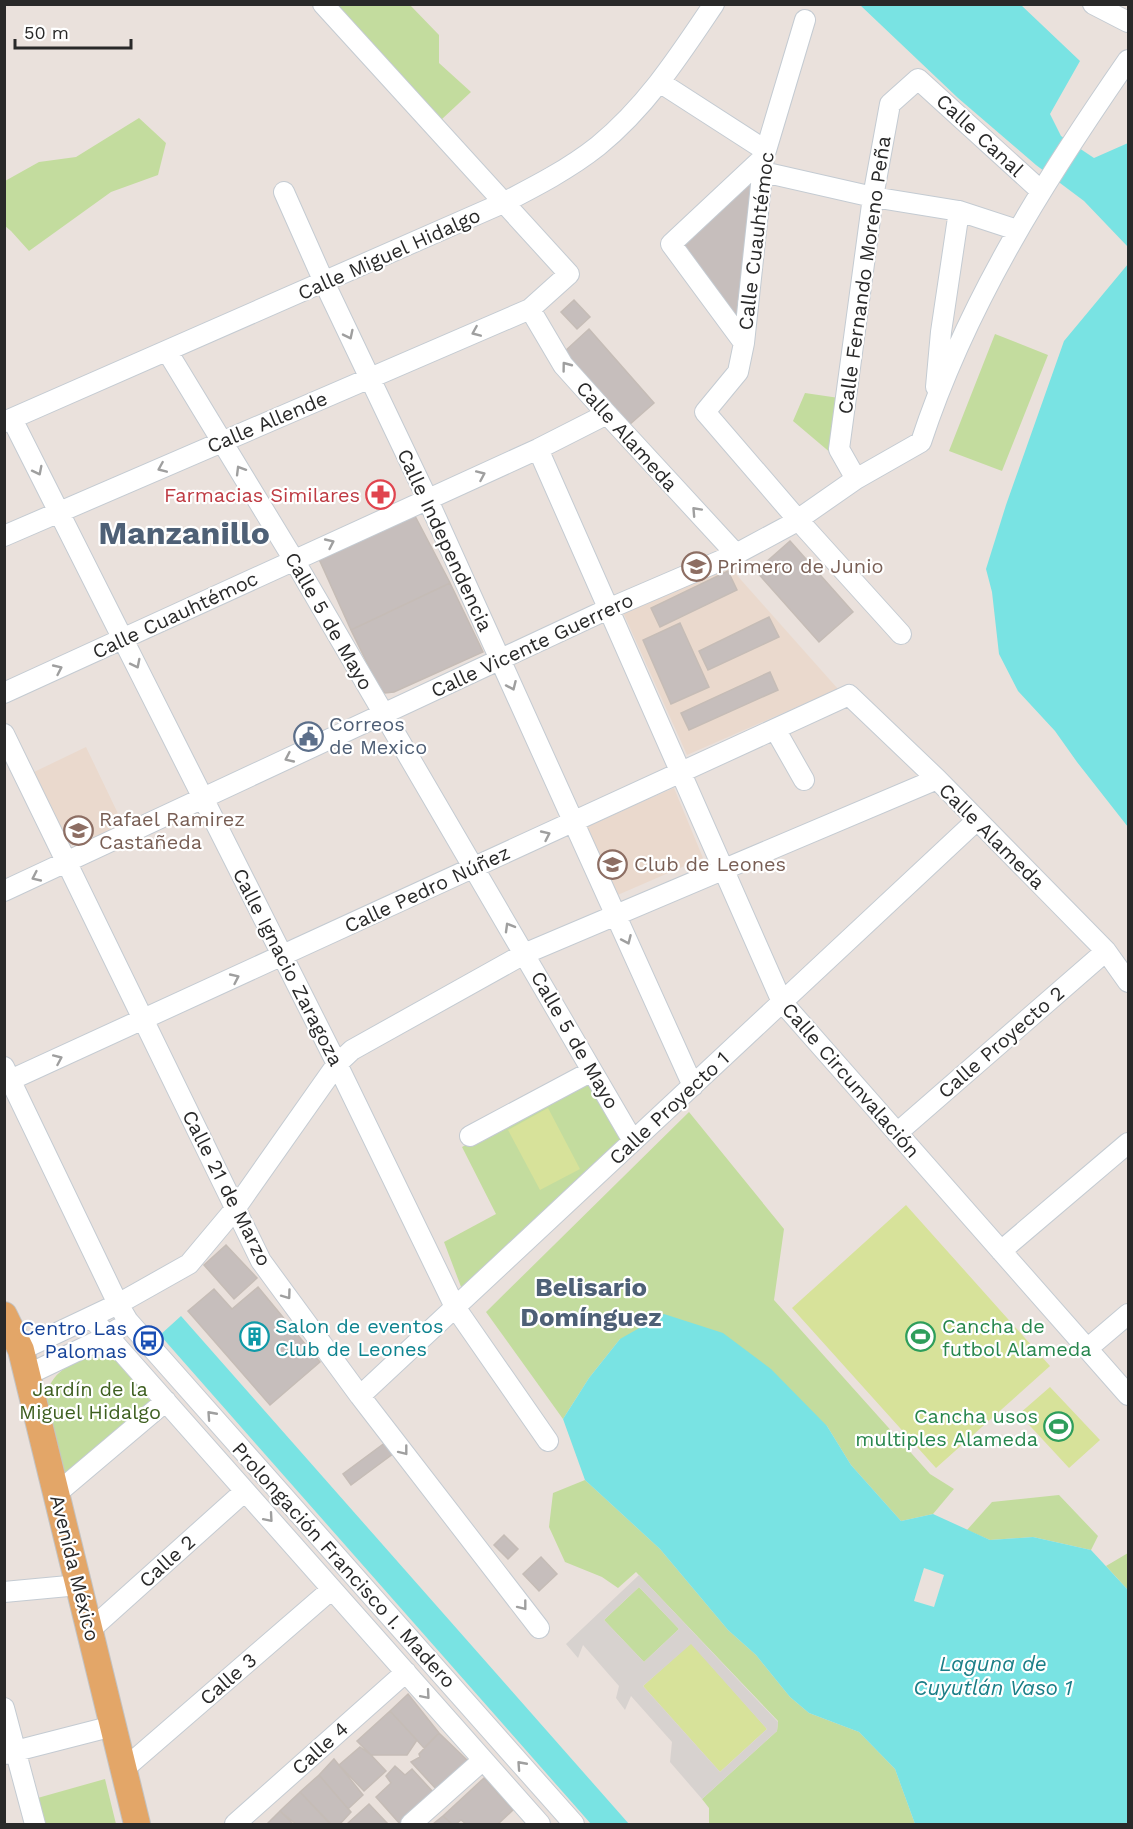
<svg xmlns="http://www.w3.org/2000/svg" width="1133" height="1829" viewBox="0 0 1133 1829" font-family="'Work Sans',sans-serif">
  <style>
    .education { fill: #ead9cd }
    .green { fill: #c3dc9e }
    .pitch { fill: #d7e29a }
    .plaza { fill: #d7d2cf; fill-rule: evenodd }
    .water { fill: #79e3e3 }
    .pier { fill: #eae1dc }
    .building { fill: #c6bebc; stroke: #c5bcb6; stroke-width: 1.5 }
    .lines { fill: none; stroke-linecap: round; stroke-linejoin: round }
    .minor-casing { stroke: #c4cbd2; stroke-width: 22 }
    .major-casing { stroke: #c3c3c3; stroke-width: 28 }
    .minor { stroke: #fff; stroke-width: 20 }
    .major { stroke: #e3a668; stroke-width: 26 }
    .oneway { stroke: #9f9f9f }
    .labels { text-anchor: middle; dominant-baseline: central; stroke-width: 4.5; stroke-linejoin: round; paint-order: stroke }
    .street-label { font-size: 20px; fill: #292929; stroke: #fff }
    .health-label { font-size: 20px; fill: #be3a42; stroke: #fff; text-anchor: end }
    .education-label { font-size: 20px; fill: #785e54; stroke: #fff; text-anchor: start }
    .service-label { font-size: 20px; fill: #4e5e75; stroke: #fff; text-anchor: start }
    .culture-label { font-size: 20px; fill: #0d838f; stroke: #fff; text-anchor: start }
    .leisure-label { font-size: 20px; fill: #27864d; stroke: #fff; text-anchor: start }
    .transit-label { font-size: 20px; fill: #164399; stroke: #fff; text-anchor: end }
    .park-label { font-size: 20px; fill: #3e5f20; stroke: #fff }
    .water-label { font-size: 21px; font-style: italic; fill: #1a7e87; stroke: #fff }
    .district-label { font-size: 26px; font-weight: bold; fill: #4e6076; stroke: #fff }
    .town-label { font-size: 32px; font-weight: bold; fill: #4e6076; stroke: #fff }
  </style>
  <rect width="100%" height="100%" fill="#eae1dc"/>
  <path class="education" d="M 726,563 L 838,689 L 687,755 L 622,610 Z
    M 86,747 L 124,826 L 77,848 L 72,838 L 65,842 L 32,773 Z
    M 674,788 L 703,858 L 613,897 L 583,827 Z"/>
  <path class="green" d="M 329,5 L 410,5 L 439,35 L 439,63 L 471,92 L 442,119 L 351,22 Z
    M 139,118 L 166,143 L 158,175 L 111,192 L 29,251 L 11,231 L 5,226 L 5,181 L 39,162 L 76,157 Z
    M 995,334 L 1048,355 L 1002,471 L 949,451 Z
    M 805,393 L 839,398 L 832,454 L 793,421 Z
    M 591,1079 L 628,1146 L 463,1292 L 444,1242 L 496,1214 L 462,1147 Z
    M 689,1112 L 784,1229 L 774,1300 L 930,1474 L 954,1489 L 933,1514 L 901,1521 L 851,1465 L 827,1426 L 620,1339 L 589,1378 L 563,1419 L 486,1312 Z
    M 91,1357 L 104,1357 L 116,1361 L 153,1404 L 63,1480 C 59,1462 55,1443 51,1425 C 49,1418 46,1410 46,1403 C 46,1377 68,1362 91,1357 Z
    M 585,1480 L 660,1549 L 728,1630 L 756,1655 L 790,1697 L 809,1713 L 859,1732 L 895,1769 L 915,1824 L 709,1824 L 709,1808 L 702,1799 L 777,1731 L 778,1721 L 636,1572 L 618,1588 L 602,1577 L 565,1562 L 549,1527 L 553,1493 Z
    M 1059,1495 L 1098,1536 L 1091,1550 L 1033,1537 L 990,1540 L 967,1530 L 992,1502 Z
    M 1128,1553 L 1128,1590 L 1106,1566 Z
    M 639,1587 L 679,1629 L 644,1662 L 604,1620 Z
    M 105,1779 L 116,1824 L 41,1824 L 34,1799 Z"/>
  <path class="pitch" d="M 548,1108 L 580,1169 L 540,1190 L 508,1130 Z
    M 906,1205 L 1050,1366 L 936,1468 L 792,1308 Z
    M 1050,1387 L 1100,1440 L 1069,1468 L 1019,1414 Z
    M 691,1643 L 767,1729 L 720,1772 L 643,1686 Z"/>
  <path class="plaza" d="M 639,1575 L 778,1722 L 777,1731 L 702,1799 L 670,1762 L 672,1742 L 631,1696 L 625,1710 L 616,1698 L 619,1686 L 583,1645 L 578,1658 L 566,1644 ZM 639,1587 L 679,1629 L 644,1662 L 604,1620 ZM 691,1644 L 767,1729 L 720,1772 L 643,1686 Z"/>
  <path class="water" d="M 860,5 L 1021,5 L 1080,61 L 1050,114 L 1061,136 L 1094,158 L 1128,143 L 1128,247 L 1084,201 L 1036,165 L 958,98 Z
    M 1128,264 L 1128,827 L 1077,762 L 1055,731 L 1018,691 L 999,654 L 992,592 L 986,569 L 1006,505 L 1064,341 Z
    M 664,1314 L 723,1333 L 771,1369 L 827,1426 L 851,1465 L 901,1521 L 933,1514 L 990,1540 L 1033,1537 L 1091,1550 L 1128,1590 L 1128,1824 L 915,1824 L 895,1769 L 859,1732 L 809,1713 L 790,1697 L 756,1655 L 728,1630 L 660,1549 L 585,1480 L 563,1419 L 589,1378 L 620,1339 Z
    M 181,1316 L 629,1824 L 591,1824 L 160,1335 Z"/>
  <path class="pier" d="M 924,1568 L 944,1575 L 934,1607 L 914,1601 Z"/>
  <path class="building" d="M 752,180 L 737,319 L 683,245 Z
    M 574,300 L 590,317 L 577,329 L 561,312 Z
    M 589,329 L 654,403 L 629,425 L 564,352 Z
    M 414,514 L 450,583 L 351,630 L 319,559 Z
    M 790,541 L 853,612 L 819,642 L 756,571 Z
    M 728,571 L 737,590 L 660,627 L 651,608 Z
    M 450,583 L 483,652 L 394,692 L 385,693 L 378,685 L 351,630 Z
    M 769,617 L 779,637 L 708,670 L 699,651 Z
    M 680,623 L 709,687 L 671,704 L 643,640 Z
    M 770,672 L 778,690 L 689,730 L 681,713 Z
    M 226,1245 L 257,1278 L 234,1299 L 204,1265 Z
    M 258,1287 L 320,1362 L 270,1405 L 188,1311 L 214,1289 L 232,1309 Z
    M 386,1442 L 394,1453 L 351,1485 L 343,1474 Z
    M 504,1535 L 518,1549 L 508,1559 L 494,1545 Z
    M 541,1557 L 557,1574 L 539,1591 L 523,1574 Z
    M 408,1694 L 439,1733 L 424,1748 L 390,1711 Z
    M 390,1711 L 417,1740 L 407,1755 L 371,1755 L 357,1741 Z
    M 439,1733 L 468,1761 L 437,1790 L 411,1762 L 420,1757 L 419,1754 Z
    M 360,1747 L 371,1755 L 386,1771 L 364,1791 L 339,1765 Z
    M 334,1759 L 363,1795 L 348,1809 L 319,1775 Z
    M 395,1766 L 405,1775 L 412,1769 L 434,1793 L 402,1824 L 400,1824 L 376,1797 L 391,1783 L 386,1776 Z
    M 319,1775 L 351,1812 L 340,1824 L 331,1824 L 300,1792 Z
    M 484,1778 L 513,1810 L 498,1824 L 466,1824 L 461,1820 L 456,1824 L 452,1824 L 443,1816 Z
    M 300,1792 L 330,1824 L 296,1824 L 280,1811 Z
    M 369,1804 L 388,1824 L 347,1824 Z
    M 280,1811 L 293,1824 L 267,1824 Z
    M 443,1816 L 452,1824 L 433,1824 Z"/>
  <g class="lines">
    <defs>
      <path id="minor" d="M 1093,4 L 1128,22
        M 661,83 L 765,150
        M 764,157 L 671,244 L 744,343 L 764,157 L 805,20
        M 763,172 L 873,197 L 959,211 L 1017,230
        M 284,192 L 324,282 L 427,498 L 693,1086
        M 530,309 L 563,365 L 607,414 L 736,554
        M 744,343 L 738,372 L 705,412 L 798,520 L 901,634
        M 167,351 L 294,560 L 633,1141
        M 936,387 L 941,332 L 959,211
        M 12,419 L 337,1064 L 455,1307 L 548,1441
        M 4,422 L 503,203 C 536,186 569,169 598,146 C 647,106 679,56 714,4
        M 538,449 L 782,1002 L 1128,1395
        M 856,479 L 839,449 L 873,197 L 890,104 L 918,79 L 1041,191
        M 4,536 L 530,309 L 569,274 L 323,4
        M 4,693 L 538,449 L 607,414
        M 775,729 L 804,780
        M 4,734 L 261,1261 L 360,1396 L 539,1628
        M 4,891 L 608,609 L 736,554 L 790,525 L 856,479 L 921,442 C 967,302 1045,180 1128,60
        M 4,1067 L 118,1304 L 128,1321 L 574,1824
        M 4,1083 L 849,695 L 937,779 L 1106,951 L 1128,982
        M 897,1133 L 1106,951
        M 470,1136 L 592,1071
        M 1001,1251 L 1128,1143
        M 91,1317 L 540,1824
        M 1087,1349 L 1128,1314
        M 21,1350 L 118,1304 L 189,1264 L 235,1209 L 337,1064 L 352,1050 L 524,954 L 937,779
        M 27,1375 L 108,1336 L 118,1329
        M 360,1396 L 977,820
        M 56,1494 L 166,1401
        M 4,1592 L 79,1585
        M 90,1630 L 245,1491
        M 4,1708 L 35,1824
        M 4,1754 L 113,1726
        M 124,1769 L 332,1589
        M 235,1824 L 406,1672
        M 411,1824 L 483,1760"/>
      <path id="major" d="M 4,1315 L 21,1350 L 137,1824"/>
    </defs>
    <use href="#minor" class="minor-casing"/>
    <use href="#major" class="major-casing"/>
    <use href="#minor" class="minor"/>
    <use href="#major" class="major"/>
  </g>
  <defs><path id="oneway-chevron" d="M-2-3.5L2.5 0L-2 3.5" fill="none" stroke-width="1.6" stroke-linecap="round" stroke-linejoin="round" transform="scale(1.5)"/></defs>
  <g class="oneway">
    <use href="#oneway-chevron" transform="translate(476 332) rotate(157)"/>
    <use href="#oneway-chevron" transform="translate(349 335) rotate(64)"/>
    <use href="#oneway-chevron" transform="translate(566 366) rotate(-127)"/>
    <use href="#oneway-chevron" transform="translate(162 468) rotate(157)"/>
    <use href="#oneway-chevron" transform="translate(240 470) rotate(-121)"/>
    <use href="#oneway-chevron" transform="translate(38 471) rotate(63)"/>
    <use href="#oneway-chevron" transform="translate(481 475) rotate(-24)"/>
    <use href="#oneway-chevron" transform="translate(696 511) rotate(-133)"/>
    <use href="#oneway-chevron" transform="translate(330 543) rotate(-25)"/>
    <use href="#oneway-chevron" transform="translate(136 664) rotate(63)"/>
    <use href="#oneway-chevron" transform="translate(58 669) rotate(-25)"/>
    <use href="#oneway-chevron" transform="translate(512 686) rotate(66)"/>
    <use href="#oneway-chevron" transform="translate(289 758) rotate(155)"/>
    <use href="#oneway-chevron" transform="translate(546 835) rotate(-25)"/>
    <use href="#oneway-chevron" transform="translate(36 877) rotate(155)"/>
    <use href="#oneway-chevron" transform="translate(509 927) rotate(-120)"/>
    <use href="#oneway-chevron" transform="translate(627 940) rotate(66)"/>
    <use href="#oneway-chevron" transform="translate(235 978) rotate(-25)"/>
    <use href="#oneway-chevron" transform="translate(58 1059) rotate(-24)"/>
    <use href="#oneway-chevron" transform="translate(287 1295) rotate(54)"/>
    <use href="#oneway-chevron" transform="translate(211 1415) rotate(-132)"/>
    <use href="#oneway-chevron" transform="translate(404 1451) rotate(52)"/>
    <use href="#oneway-chevron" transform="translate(269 1518) rotate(49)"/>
    <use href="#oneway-chevron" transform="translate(523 1606) rotate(52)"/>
    <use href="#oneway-chevron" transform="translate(426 1695) rotate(49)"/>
    <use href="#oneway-chevron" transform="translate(521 1765) rotate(-132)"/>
  </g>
  <defs>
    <symbol id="pharmacy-ring" viewBox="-11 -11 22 22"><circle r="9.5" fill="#fff" stroke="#e0444e" stroke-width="1.5"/><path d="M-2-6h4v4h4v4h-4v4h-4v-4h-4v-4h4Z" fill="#e0444e"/></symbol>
    <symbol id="school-ring" viewBox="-11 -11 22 22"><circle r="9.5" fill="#fff" stroke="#8d6e63" stroke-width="1.5"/><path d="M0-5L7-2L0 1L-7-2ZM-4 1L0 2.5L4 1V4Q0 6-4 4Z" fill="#8d6e63"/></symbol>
    <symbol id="civic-ring" viewBox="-11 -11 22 22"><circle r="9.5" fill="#fff" stroke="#5c6f8a" stroke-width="1.5"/><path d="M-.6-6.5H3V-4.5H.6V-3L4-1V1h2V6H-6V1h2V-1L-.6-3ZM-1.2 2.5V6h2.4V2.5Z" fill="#5c6f8a"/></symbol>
    <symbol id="building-ring" viewBox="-11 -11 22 22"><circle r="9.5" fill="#fff" stroke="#0f9aa8" stroke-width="1.5"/><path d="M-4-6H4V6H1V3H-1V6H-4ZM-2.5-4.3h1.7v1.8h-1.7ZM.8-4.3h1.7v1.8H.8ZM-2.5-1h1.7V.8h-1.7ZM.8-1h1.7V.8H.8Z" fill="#0f9aa8"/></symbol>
    <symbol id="stadium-ring" viewBox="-11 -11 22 22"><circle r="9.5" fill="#fff" stroke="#2e9e5b" stroke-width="1.5"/><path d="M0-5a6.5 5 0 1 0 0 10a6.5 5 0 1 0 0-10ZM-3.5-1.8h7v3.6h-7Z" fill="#2e9e5b"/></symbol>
    <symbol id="bus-ring" viewBox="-11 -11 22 22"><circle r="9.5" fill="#fff" stroke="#1a4fb4" stroke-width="1.5"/><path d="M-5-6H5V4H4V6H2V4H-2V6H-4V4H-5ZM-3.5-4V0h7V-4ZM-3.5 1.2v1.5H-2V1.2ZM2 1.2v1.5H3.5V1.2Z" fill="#1a4fb4"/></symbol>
  </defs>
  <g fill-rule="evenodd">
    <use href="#pharmacy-ring" x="364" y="478" width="33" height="33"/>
    <use href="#school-ring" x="680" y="550" width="33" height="33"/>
    <use href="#civic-ring" x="292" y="720" width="33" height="33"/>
    <use href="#school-ring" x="62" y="814" width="33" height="33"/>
    <use href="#school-ring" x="596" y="848" width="33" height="33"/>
    <use href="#building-ring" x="238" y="1320" width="33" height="33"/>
    <use href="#stadium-ring" x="904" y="1320" width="33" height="33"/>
    <use href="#bus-ring" x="132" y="1324" width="33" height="33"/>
    <use href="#stadium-ring" x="1042" y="1410" width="33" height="33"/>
  </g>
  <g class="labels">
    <g class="street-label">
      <text transform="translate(980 135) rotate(43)">Calle Canal</text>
      <text transform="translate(756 241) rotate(-83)">Calle Cuauhtémoc</text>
      <text transform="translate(389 254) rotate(-24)">Calle Miguel Hidalgo</text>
      <text transform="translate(864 275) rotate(-82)">Calle Fernando Moreno Peña</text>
      <text transform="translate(267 422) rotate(-23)">Calle Allende</text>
      <text transform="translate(627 436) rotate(48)">Calle Alameda</text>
      <text transform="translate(445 540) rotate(65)">Calle Independencia</text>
      <text transform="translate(175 615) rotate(-25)">Calle Cuauhtémoc</text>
      <text transform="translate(329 621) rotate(60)">Calle 5 de Mayo</text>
      <text transform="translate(532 645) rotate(-25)">Calle Vicente Guerrero</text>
      <text transform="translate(992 836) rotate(45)">Calle Alameda</text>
      <text transform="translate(427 889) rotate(-25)">Calle Pedro Núñez</text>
      <text transform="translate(288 967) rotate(63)">Calle Ignacio Zaragoza</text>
      <text transform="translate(575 1040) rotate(60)">Calle 5 de Mayo</text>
      <text transform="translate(1001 1042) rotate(-41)">Calle Proyecto 2</text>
      <text transform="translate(851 1080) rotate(49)">Calle Circunvalación</text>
      <text transform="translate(669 1108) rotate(-43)">Calle Proyecto 1</text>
      <text transform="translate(227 1188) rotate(63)">Calle 21 de Marzo</text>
      <text transform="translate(167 1561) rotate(-42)">Calle 2</text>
      <text transform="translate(344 1565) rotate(48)">Prolongación Francisco I. Madero</text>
      <text transform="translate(75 1568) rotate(76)">Avenida México</text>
      <text transform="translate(228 1679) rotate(-41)">Calle 3</text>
      <text transform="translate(320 1748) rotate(-42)">Calle 4</text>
    </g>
    <g class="health-label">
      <text x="360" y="495">Farmacias Similares</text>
    </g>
    <g class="education-label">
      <text x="717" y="566">Primero de Junio</text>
      <text x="99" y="819">Rafael Ramirez<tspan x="99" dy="23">Castañeda</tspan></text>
      <text x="634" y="864">Club de Leones</text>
    </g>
    <g class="service-label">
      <text x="329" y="724">Correos<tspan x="329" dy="23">de Mexico</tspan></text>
    </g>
    <g class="culture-label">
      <text x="275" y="1326">Salon de eventos<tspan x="275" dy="23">Club de Leones</tspan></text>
    </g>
    <g class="leisure-label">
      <text x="942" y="1326">Cancha de<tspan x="942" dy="23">futbol Alameda</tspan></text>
      <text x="1038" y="1416" text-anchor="end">Cancha usos<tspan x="1038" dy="23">multiples Alameda</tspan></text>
    </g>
    <g class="transit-label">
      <text x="127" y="1328">Centro Las<tspan x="127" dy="23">Palomas</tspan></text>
    </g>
    <g class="park-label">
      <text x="90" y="1389">Jardín de la<tspan x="90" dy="23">Miguel Hidalgo</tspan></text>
    </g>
    <g class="water-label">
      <text x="993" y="1663">Laguna de<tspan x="993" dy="24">Cuyutlán Vaso 1</tspan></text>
    </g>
    <g class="district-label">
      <text x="591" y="1287">Belisario<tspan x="591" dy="30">Domínguez</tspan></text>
    </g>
    <g class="town-label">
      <text x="184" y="533">Manzanillo</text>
    </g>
  </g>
  <rect width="1133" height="1829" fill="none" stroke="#292929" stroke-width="12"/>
  <path d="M15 39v9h116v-9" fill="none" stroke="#292929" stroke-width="3"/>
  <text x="24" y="39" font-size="18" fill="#292929" stroke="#ffffff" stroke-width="4.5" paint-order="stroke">50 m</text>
</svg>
